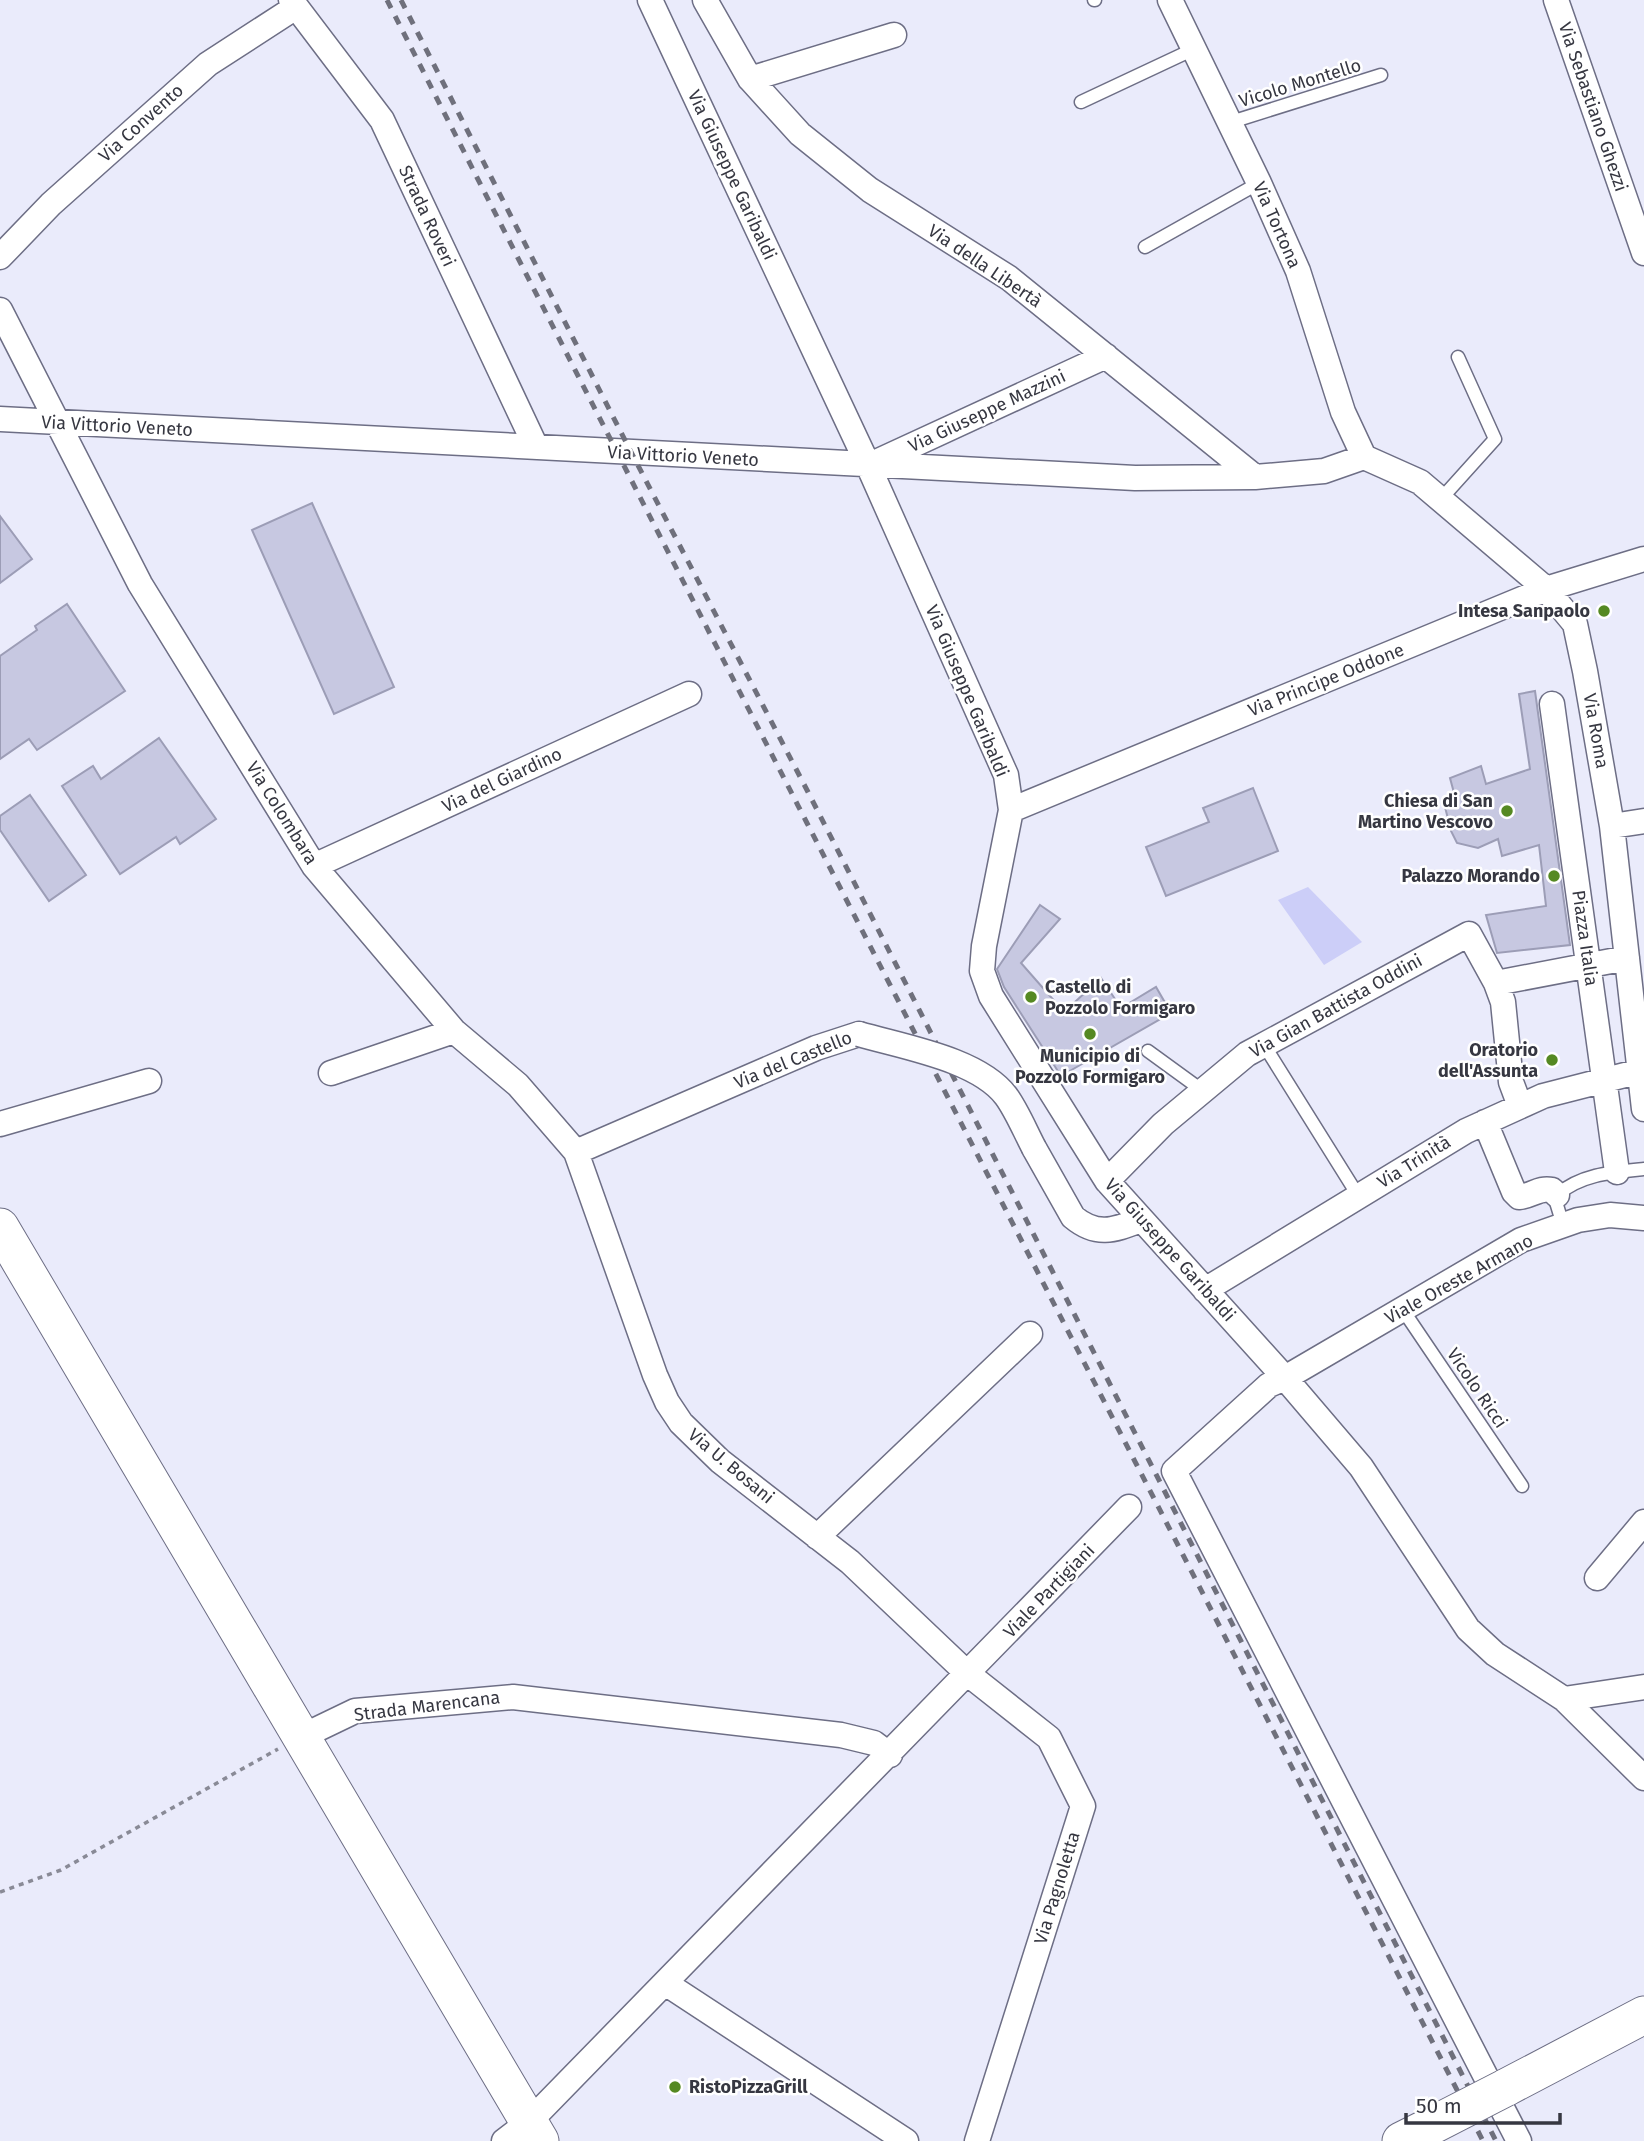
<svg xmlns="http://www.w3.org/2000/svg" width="1644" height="2141" viewBox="0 0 1644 2141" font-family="'Fira Sans',sans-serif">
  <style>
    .green { fill: #cccef8 }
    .building { fill: #c7c8e1; stroke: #9c9db6; stroke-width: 2 }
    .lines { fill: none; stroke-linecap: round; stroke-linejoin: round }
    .lane-casing { stroke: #6d6e85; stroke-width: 15 }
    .street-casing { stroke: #6d6e85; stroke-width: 27 }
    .primary-casing { stroke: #6d6e85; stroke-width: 39 }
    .path { stroke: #898a96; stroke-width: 3.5; stroke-dasharray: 5 5; stroke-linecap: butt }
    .lane { stroke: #fff; stroke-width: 12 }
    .street { stroke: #fff; stroke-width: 24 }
    .primary { stroke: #fff; stroke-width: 37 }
    .rail { stroke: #6f707c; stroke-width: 5; stroke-dasharray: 9 9; stroke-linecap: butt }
    .street-bridge-casing { stroke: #6d6e85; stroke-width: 27; stroke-linecap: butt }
    .primary-bridge-casing { stroke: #6d6e85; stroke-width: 39; stroke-linecap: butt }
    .street-bridge { stroke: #fff; stroke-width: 24 }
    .primary-bridge { stroke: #fff; stroke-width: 37 }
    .poi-dot { fill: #558922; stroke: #fff; stroke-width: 2.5 }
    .labels { text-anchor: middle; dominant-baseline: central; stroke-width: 5; stroke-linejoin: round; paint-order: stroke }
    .street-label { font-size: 18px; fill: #363741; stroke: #fff }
    .poi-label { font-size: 18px; font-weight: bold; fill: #363741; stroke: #fff; text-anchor: end }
  </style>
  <rect width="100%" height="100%" fill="#eaebfb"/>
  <path class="green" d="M 1308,887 L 1362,942 L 1324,965 L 1278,900 Z"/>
  <path class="building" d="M 312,503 L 394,687 L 334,714 L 252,530 Z
    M 0,516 L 32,559 L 0,583 Z
    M 67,604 L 125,691 L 37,750 L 29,739 L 0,759 L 0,656 L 37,630 L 35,626 Z
    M 1535,691 L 1570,945 L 1497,953 L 1486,915 L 1546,906 L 1539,845 L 1502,856 L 1498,839 L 1478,848 L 1457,843 L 1451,831 L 1445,807 L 1457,804 L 1450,778 L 1481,766 L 1486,784 L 1530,769 L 1519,694 Z
    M 159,738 L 216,819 L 180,844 L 176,837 L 120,874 L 62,786 L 93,766 L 101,779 Z
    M 1253,788 L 1278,851 L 1166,896 L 1146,847 L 1209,822 L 1203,808 Z
    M 30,795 L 86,875 L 49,901 L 0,830 L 0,816 Z
    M 1040,905 L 1060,919 L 1021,963 L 1064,1012 L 1101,978 L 1121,1008 L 1156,987 L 1171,1013 L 1061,1076 L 1004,987 L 997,969 Z"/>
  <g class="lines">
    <defs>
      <path id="lane" d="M 1094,0 L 1095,0
        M 1081,102 L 1194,49
        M 1228,123 L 1381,75
        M 1145,247 L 1259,183
        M 1441,499 L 1495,439 L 1458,357
        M 1264,1045 L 1359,1197
        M 1148,1051 L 1203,1091
        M 1563,1225 L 1556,1202 L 1557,1195 C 1581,1174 1613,1172 1644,1169
        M 1403,1310 L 1522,1486"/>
      <path id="street" d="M 291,0 L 382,120 L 536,447
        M 650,0 L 868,465 L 1006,775 L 1011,810 L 984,946 L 982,971 L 991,996 L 1107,1181 L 1285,1378 L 1361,1467 L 1468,1629 L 1495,1654 L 1564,1699 L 1644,1687
        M 705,0 L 750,79 L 800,134 L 870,190 L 1009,278 L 1255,477
        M 1170,0 L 1259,183 L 1298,271 L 1343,412 L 1364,457
        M 1556,0 L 1644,253
        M 750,79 L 894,35
        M 0,257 L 51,204 L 208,64 L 296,7
        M 0,310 L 140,584 L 314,866 L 454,1031 L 518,1085 L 576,1152 L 655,1375 L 667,1402 L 681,1423 L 720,1461 L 850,1562 L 968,1674 L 1049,1738 L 1083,1806 L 977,2141
        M 0,419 L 1135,478 L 1255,477 L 1324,471 L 1364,457
        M 1364,457 L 1420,482 L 1546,589 L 1575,624 L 1585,671 L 1612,826 L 1644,1109
        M 872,464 L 1106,356
        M 1552,704 L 1617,1172
        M 1011,810 L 1546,589 L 1644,559
        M 1612,826 L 1644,821
        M 314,866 L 689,694
        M 1496,983 L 1627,958
        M 331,1073 L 454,1031
        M 1485,1122 L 1514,1192 L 1519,1197 C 1532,1196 1539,1187 1552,1190 L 1557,1195
        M 0,1124 L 149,1081
        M 1034,1148 L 1073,1217 C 1097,1237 1114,1230 1141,1220
        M 576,1152 L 816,1048 L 859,1034
        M 1107,1181 L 1163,1124 L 1247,1054 L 1469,934 L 1496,983 L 1503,1002 L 1511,1082 L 1520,1106
        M 1205,1290 L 1466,1131 L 1543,1096 L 1644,1070
        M 817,1537 L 1030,1334
        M 1597,1578 L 1644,1522
        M 1564,1699 L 1644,1778
        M 301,1737 L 355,1711 L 513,1697 L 841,1735 L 874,1743 L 890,1755
        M 665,1983 L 906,2141
        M 504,2141 L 529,2122 L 1129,1507
        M 1519,2141 L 1174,1471 L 1269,1385 L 1285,1378 L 1521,1240 L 1578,1220 L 1610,1215 L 1644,1218"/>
      <path id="primary" d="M 0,1227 L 540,2141
        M 1505,2088 L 1644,2015
        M 1401,2141 L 1427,2128"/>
    </defs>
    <use href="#lane" class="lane-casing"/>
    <use href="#street" class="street-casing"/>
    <use href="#primary" class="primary-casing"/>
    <path class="path" d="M 0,1892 L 61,1870 L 278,1749"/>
    <use href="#lane" class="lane"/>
    <use href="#street" class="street"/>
    <use href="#primary" class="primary"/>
    <path class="rail" d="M 387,0 C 749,715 1119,1427 1483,2141
      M 401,0 L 631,452 L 808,792 L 1496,2141"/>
    <defs>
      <path id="street-bridge" d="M 859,1034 C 903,1047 978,1059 1006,1096 C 1017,1111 1025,1131 1034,1148"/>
      <path id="primary-bridge" d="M 1427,2128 L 1505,2088"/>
    </defs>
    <use href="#street-bridge" class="street-bridge-casing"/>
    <use href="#primary-bridge" class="primary-bridge-casing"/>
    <use href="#street-bridge" class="street-bridge"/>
    <use href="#primary-bridge" class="primary-bridge"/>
  </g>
  <g class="poi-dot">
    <circle cx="1604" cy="611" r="7"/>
    <circle cx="1507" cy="811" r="7"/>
    <circle cx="1554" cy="876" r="7"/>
    <circle cx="1031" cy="997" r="7"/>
    <circle cx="1090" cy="1034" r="7"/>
    <circle cx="1552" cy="1060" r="7"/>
    <circle cx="675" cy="2087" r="7"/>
  </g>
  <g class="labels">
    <g class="street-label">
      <text transform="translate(1300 83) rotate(-17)">Vicolo Montello</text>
      <text transform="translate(1593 107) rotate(71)">Via Sebastiano Ghezzi</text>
      <text transform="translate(141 123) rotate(-42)">Via Convento</text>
      <text transform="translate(732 175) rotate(65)">Via Giuseppe Garibaldi</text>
      <text transform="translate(427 216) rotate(65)">Strada Roveri</text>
      <text transform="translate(1277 225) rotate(66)">Via Tortona</text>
      <text transform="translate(985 266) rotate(34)">Via della Libertà</text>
      <text transform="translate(987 411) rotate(-25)">Via Giuseppe Mazzini</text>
      <text transform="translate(117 426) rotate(3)">Via Vittorio Veneto</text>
      <text transform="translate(683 456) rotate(3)">Via Vittorio Veneto</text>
      <text transform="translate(1326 680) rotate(-22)">Via Principe Oddone</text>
      <text transform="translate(967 691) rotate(67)">Via Giuseppe Garibaldi</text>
      <text transform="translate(1596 731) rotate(80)">Via Roma</text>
      <text transform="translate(502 780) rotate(-25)">Via del Giardino</text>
      <text transform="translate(282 813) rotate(58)">Via Colombara</text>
      <text transform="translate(1585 938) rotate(82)">Piazza Italia</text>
      <text transform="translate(1336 1006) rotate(-29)">Via Gian Battista Oddini</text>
      <text transform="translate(793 1060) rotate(-22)">Via del Castello</text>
      <text transform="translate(1414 1162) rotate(-32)">Via Trinità</text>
      <text transform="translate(1170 1250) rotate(48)">Via Giuseppe Garibaldi</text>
      <text transform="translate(1459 1279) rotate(-29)">Viale Oreste Armano</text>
      <text transform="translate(1477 1388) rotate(56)">Vicolo Ricci</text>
      <text transform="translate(731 1466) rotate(40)">Via U. Bosani</text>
      <text transform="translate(1049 1591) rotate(-46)">Viale Partigiani</text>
      <text transform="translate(427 1706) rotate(-7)">Strada Marencana</text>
      <text transform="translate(1057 1888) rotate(-73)">Via Pagnoletta</text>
    </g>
    <g class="poi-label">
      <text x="1590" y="611">Intesa Sanpaolo</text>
      <text x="1493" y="801">Chiesa di San<tspan x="1493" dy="21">Martino Vescovo</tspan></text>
      <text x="1540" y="876">Palazzo Morando</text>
      <text x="1045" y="987" text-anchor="start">Castello di<tspan x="1045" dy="21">Pozzolo Formigaro</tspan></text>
      <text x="1538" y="1050">Oratorio<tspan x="1538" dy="21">dell'Assunta</tspan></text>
      <text x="1090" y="1056" text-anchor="middle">Municipio di<tspan x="1090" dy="21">Pozzolo Formigaro</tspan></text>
      <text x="689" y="2087" text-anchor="start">RistoPizzaGrill</text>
    </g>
  </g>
  <path d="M1406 2113v10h154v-10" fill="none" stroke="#363741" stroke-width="3.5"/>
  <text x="1416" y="2113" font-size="21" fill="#363741" stroke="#ffffff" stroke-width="5" paint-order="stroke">50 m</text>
</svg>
